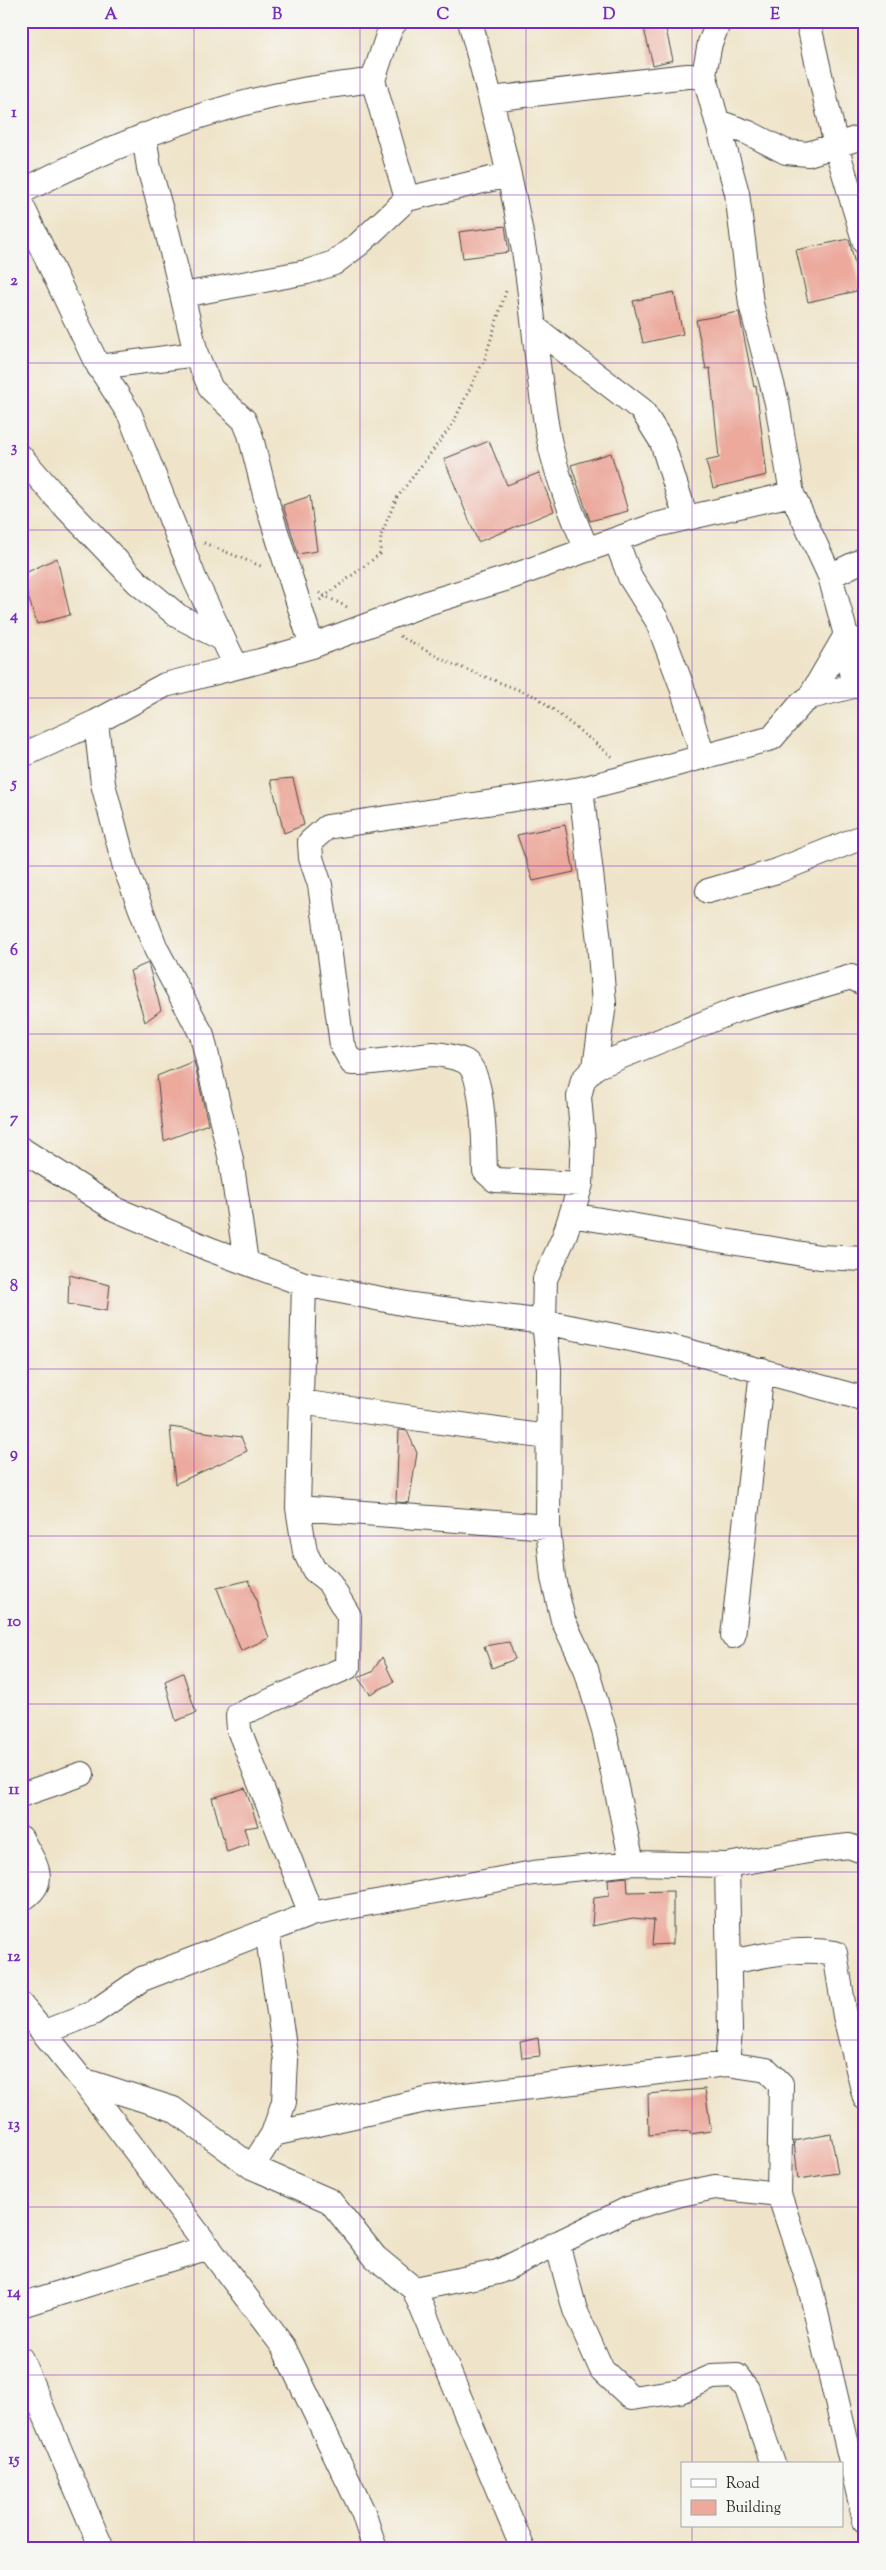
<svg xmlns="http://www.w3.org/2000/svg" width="886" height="2570" viewBox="0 0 886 2570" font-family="'Sorts Mill Goudy',serif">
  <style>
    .building { fill: #eca99c }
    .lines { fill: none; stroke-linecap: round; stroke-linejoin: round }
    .minor-casing { stroke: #484743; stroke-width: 26 }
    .path { stroke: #484743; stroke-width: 3; stroke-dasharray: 1 4; stroke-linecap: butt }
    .minor { stroke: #fff; stroke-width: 24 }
    .grid { fill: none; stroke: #7b2cbf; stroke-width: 1; stroke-opacity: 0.55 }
    .neatline { fill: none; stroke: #7b2cbf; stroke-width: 2 }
    .grid-label { font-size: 16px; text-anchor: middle; font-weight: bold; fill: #7b2cbf }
  </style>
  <rect width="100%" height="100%" fill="#f6f6f2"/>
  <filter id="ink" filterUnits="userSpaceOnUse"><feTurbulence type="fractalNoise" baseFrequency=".02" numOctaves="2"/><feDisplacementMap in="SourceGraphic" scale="10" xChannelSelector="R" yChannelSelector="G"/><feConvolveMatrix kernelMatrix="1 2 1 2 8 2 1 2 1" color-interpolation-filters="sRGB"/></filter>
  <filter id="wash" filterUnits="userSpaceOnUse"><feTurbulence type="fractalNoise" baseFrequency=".0096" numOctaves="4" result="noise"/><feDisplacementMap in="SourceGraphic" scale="20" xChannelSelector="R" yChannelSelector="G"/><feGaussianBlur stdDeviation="1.12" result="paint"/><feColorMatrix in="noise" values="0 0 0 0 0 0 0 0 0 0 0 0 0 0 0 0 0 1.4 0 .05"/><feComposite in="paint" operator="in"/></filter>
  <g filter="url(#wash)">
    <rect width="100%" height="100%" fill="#efe4c9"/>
    <g id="blocks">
      <path class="building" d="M 642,21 L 664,21 L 673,60 L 653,65 Z
        M 505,226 L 509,252 L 463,258 L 459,232 Z
        M 849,239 L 861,290 L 808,302 L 796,250 Z
        M 674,292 L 683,334 L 643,343 L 633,301 Z
        M 739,312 L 754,387 L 756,386 L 767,475 L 713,488 L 706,461 L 719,458 L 710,368 L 706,369 L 696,320 Z
        M 489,441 L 507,485 L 539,473 L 554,511 L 478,542 L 444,459 Z
        M 611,453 L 628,511 L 590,521 L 571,465 Z
        M 310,496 L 317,551 L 298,554 L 283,505 Z
        M 57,558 L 70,615 L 37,624 L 21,575 Z
        M 293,778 L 304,825 L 284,833 L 271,780 Z
        M 565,825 L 574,872 L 533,881 L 517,835 Z
        M 148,963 L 161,1010 L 145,1022 L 130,971 Z
        M 194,1061 L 208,1124 L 164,1141 L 157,1076 Z
        M 69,1275 L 110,1285 L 107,1311 L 68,1304 Z
        M 170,1427 L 241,1437 L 247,1451 L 175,1484 Z
        M 399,1430 L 407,1431 L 417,1453 L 409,1503 L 396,1502 Z
        M 249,1580 L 269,1638 L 241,1651 L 217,1588 Z
        M 509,1642 L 515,1659 L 492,1668 L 484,1646 Z
        M 382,1657 L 394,1682 L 370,1694 L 358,1678 L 372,1672 Z
        M 183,1673 L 196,1713 L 176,1721 L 165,1681 Z
        M 245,1788 L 258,1826 L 244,1828 L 249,1844 L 227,1852 L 212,1798 Z
        M 627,1877 L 628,1892 L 673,1891 L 673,1944 L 652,1945 L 654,1920 L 633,1918 L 592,1926 L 594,1898 L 609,1896 L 608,1879 Z
        M 538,2038 L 540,2056 L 522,2058 L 520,2042 Z
        M 705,2089 L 711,2131 L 690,2134 L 690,2131 L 649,2135 L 648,2094 Z
        M 831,2134 L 838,2173 L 798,2179 L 794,2141 Z"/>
    </g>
  </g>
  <g filter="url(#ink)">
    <use href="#blocks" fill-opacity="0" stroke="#484743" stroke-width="1"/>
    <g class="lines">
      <defs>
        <path id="minor" d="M 396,21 L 390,29 L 373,80 L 407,199
          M 470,21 C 490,97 511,173 524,251 C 534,312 537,374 548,435 C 556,475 571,513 587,550
          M 719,21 L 710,43 L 704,74 L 737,193 L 751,304 L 777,403 L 792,494 L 830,576 L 846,635 L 853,686
          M 808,21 L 836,146 L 865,243
          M 491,99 L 704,74
          M 718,122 L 749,133 L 786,152 L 808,154 L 865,136
          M 144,135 L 149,168 L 168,235 L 196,354 L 211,389 L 244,420 L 250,434 L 268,506 L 312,646
          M 21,192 C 108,147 201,109 298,91 C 323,86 348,84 373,80
          M 21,204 L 95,360 L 130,415 L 195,580 L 236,666
          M 183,295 L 307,272 L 334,263 L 359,244 L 407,199 L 508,175
          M 534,327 L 642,410 L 662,442 L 686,518
          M 99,367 L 196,354
          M 21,457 L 56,497 L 137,582 L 178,616 L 223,639
          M 616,540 L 630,577 L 657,620 L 681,684 L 703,757
          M 830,576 L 865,559
          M 810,697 L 846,635 L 865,648
          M 96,722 L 103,784 L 125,867 L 156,949 L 202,1035 L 231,1160 L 246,1262
          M 21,756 L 96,722 L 165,685 L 260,661 L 312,646 L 430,602 L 508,578 L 656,525 L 792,494
          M 581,789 L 599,941 L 604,1004 L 595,1067
          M 708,891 L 777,871 L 865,836
          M 21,1149 L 115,1209 L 209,1249 L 304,1284 L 412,1305 L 544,1322 L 680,1349 L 865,1399
          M 581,1184 L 495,1180 L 485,1171 C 484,1149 485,1075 466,1062 C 460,1058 440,1054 433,1054 C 405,1056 380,1064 352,1063 L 342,1045 L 328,940 L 320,885 L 311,858 L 310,842 L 327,827 L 581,789 L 662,768 L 772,738 L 800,705 L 810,697 L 865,683
          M 571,1215 L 820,1257 L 865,1259
          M 304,1284 L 298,1508 L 305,1552 L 314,1570 L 328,1581 L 349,1616 L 348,1667 L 238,1715 L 239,1730 L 311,1914
          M 300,1402 L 547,1437
          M 298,1508 L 548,1527
          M 733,1636 L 762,1370
          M 21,1795 L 82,1774
          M 21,1838 C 33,1863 52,1881 21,1900
          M 632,1863 L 604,1730 L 586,1669 L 563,1620 L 553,1578 L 548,1527 L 549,1369 L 544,1322 L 545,1279 L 564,1237 L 581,1184 L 583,1141 L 579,1097 L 583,1080 L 595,1067 L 734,1011 L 851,977 L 865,984
          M 727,1865 L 730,2031 L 727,2064 L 767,2070 L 781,2084 L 779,2194 L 810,2287 L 865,2521
          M 729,1962 C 763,1956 800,1946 835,1953 L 845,2016 L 865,2098
          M 21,2005 L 82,2080 L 283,2346 L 363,2512 L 375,2549
          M 45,2032 L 93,2013 L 142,1979 L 311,1914 L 533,1873 L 632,1863 L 727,1865 L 814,1850 L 849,1846 L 865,1852
          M 82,2080 L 173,2109 L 252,2167 L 330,2201 L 375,2257 L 414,2289 L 523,2549
          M 273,2134 L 430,2099 L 727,2064
          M 252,2167 L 273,2134 L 284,2102 L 286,2060 L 267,1931
          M 557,2243 L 575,2310 L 602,2370 L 632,2398 L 680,2391 L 712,2377 L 737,2376 L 747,2389 L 773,2464
          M 414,2289 L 498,2272 L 628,2209 L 681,2194 L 715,2187 L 779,2194
          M 21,2305 L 209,2247
          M 21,2359 L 102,2549"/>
      </defs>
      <use href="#minor" class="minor-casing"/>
      <path class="path" d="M 204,543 L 263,567
        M 319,593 L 349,608
        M 320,600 L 380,554 L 381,535 L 396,499 L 452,425 L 485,358 L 506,291
        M 400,636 L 447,662 L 537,697 L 614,758"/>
      <use href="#minor" class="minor"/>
    </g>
  </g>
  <path class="grid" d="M 194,21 L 194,2549M 360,21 L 360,2549M 526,21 L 526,2549M 692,21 L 692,2464M 21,195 L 865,195M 21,363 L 865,363M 21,530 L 865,530M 21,698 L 865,698M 21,866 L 865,866M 21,1034 L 865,1034M 21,1201 L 865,1201M 21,1369 L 865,1369M 21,1536 L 865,1536M 21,1704 L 865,1704M 21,1872 L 865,1872M 21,2040 L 865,2040M 21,2207 L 865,2207M 21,2375 L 865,2375M 692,2526 L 692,2549"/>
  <rect width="886" height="2570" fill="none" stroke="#f6f6f2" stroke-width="55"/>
  <rect x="681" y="2462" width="162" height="65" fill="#f6f6f2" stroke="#a5a5a2"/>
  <rect x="691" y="2479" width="25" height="8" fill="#ffffff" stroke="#a5a5a2"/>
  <text x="726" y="2488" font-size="15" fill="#2b2b2b">Road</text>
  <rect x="691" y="2500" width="25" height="15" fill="#eca99c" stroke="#a5a5a2"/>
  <text x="726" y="2512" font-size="15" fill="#2b2b2b">Building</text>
  <rect x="28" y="28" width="830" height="2514" class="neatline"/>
  <g class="grid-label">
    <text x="111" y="19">A</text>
    <text x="277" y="19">B</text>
    <text x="443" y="19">C</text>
    <text x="609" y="19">D</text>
    <text x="775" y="19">E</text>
    <text x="14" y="117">1</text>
    <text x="14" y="285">2</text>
    <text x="14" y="452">3</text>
    <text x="14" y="620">4</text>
    <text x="14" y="788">5</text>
    <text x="14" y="955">6</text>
    <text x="14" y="1123">7</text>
    <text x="14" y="1291">8</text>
    <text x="14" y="1458">9</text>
    <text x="14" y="1626">10</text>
    <text x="14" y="1794">11</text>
    <text x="14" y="1961">12</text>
    <text x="14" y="2129">13</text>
    <text x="14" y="2297">14</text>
    <text x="14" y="2464">15</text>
  </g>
</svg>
